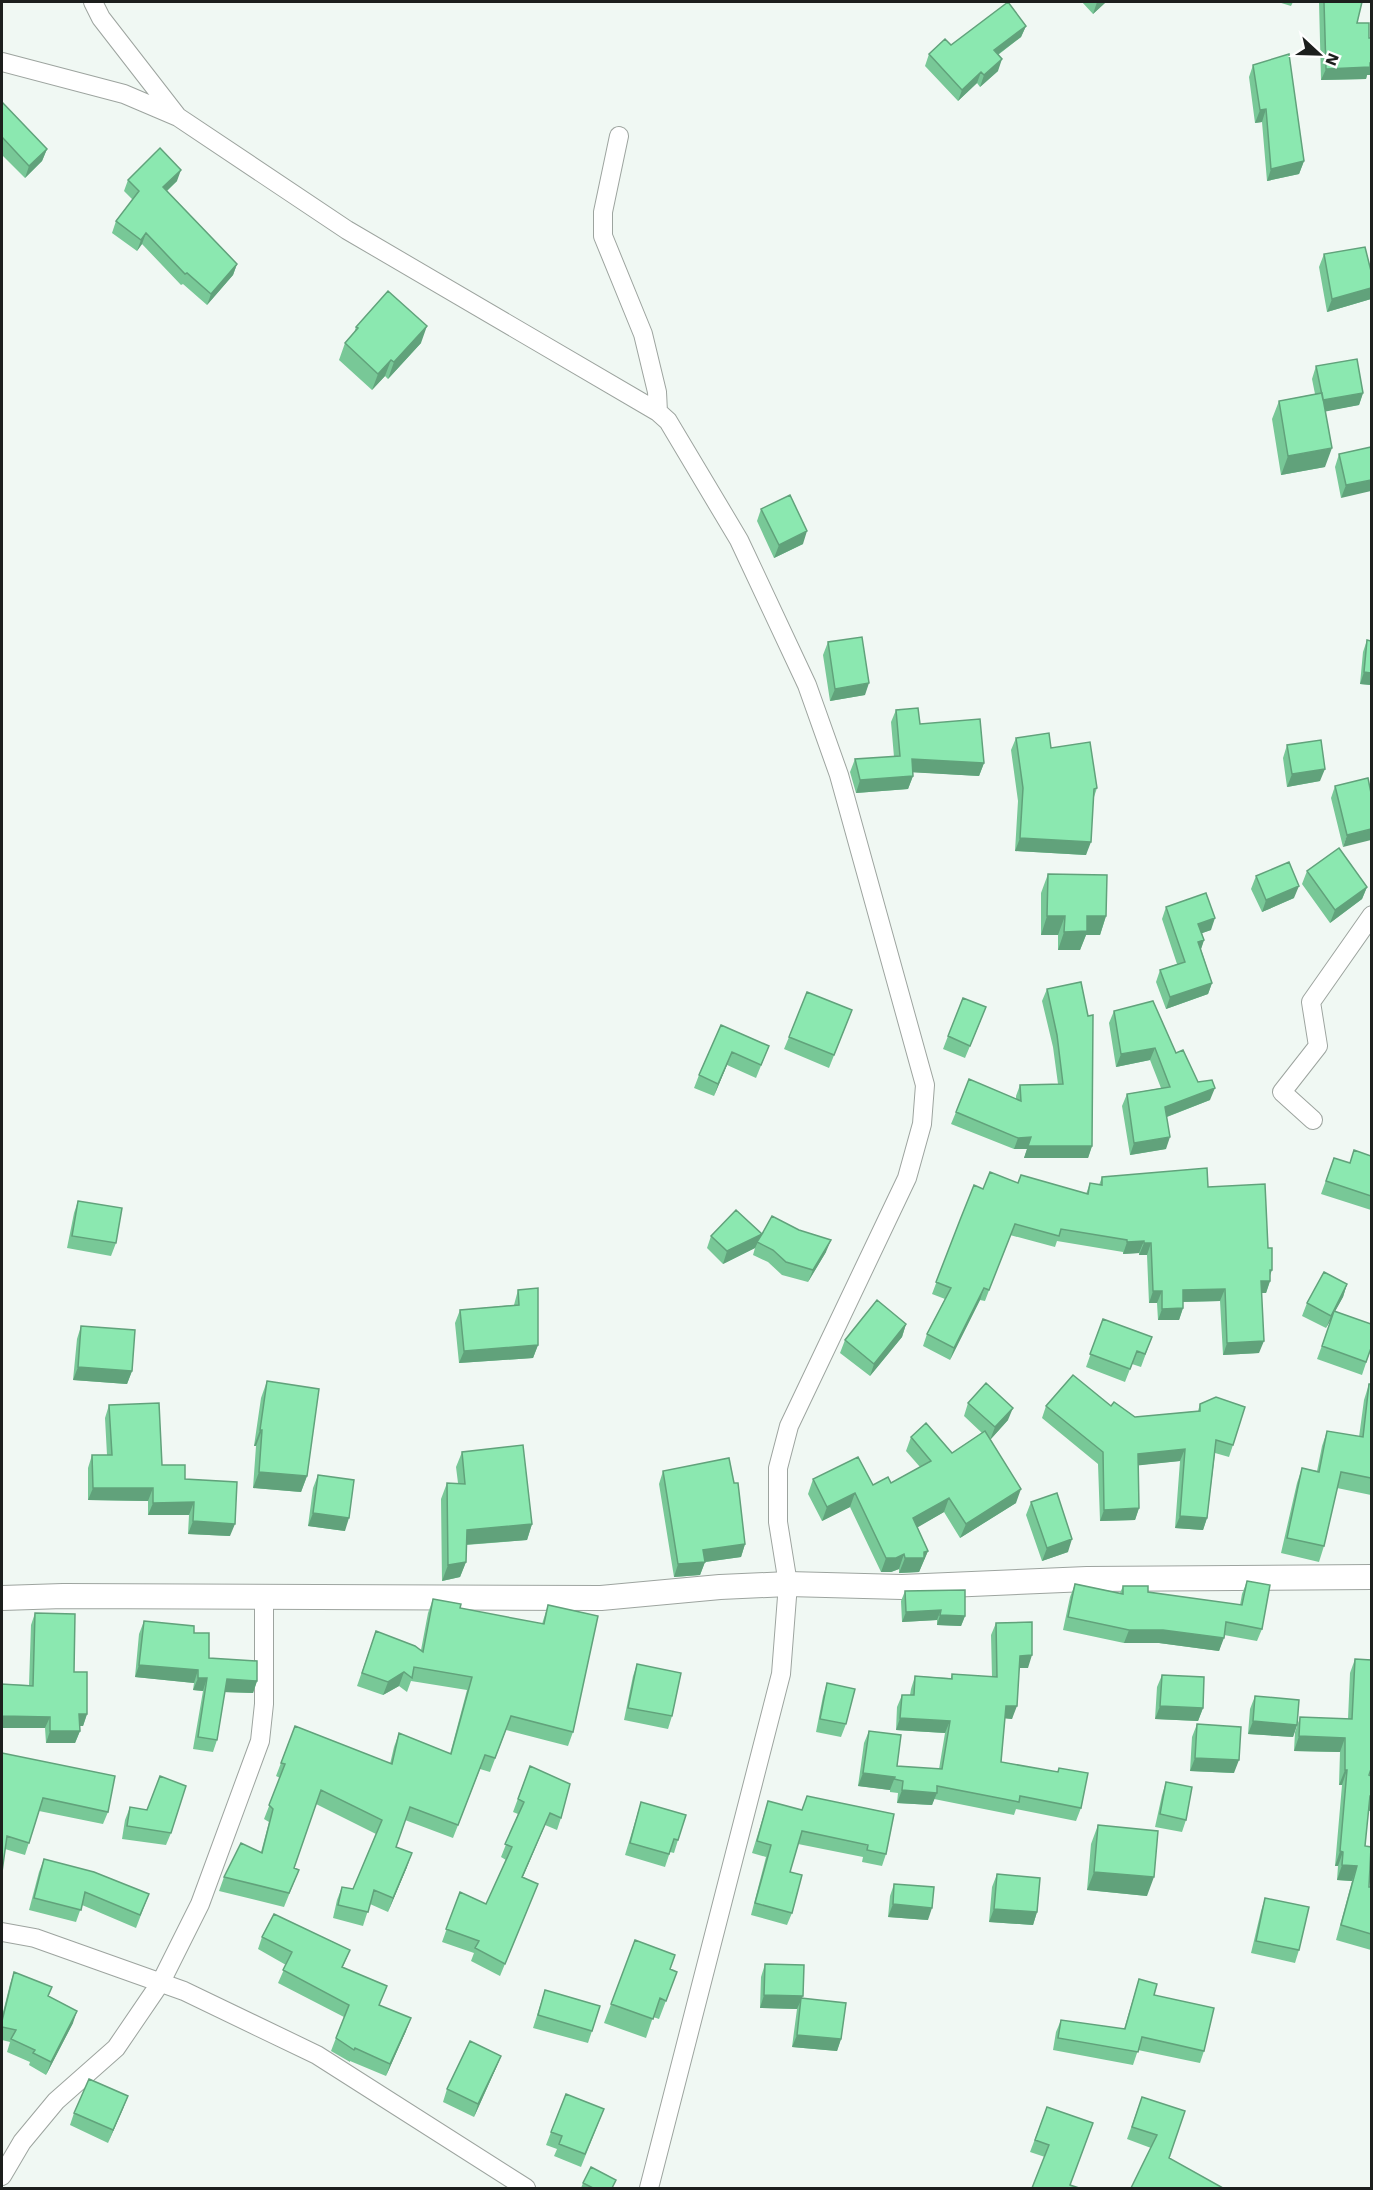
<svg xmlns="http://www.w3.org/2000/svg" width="1373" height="2190" viewBox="0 0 1373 2190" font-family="'Work Sans',sans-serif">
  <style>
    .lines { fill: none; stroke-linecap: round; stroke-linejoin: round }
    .minor-casing { stroke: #9da49f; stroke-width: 20 }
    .tertiary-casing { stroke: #9da49f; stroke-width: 26 }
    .minor { stroke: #fff; stroke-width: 18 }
    .tertiary { stroke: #fff; stroke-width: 24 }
    .wall { fill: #78c897 }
    .shaded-wall { fill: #61a27b }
    .building { fill: #8be8b0; stroke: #61a27b; stroke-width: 1.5 }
  </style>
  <rect width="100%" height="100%" fill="#f0f8f3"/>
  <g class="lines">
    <defs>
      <path id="minor" d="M 93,2 L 101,18 L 177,116
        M 2,62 L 124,94 L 178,117 L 347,230 L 658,412 L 668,421 L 739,540 L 807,685 L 839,775 L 925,1085 L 922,1124 L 907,1178 L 789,1426 L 778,1468 L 778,1522 L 788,1584 L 781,1674 L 649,2188
        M 619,136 L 603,212 L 603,236 L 643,334 L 657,392 L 658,412
        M 1313,1120 L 1282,1092 L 1318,1046 L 1311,1002 L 1372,915
        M 2,1932 L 35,1938 L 184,1991 L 317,2055 L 526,2188
        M 2,2176 L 22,2142 L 56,2101 L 116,2048 L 161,1982 L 200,1904 L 260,1741 L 264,1704 L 264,1597"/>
      <path id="tertiary" d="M 2,1598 L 63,1596 L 601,1598 L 720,1587 L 788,1584 L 902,1587 L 1087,1579 L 1372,1577"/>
    </defs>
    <use href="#minor" class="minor-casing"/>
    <use href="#tertiary" class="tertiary-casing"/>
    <use href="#minor" class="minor"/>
    <use href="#tertiary" class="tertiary"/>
  </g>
  <path class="wall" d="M 1082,2 L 1106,2 L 1093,14 Z
    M 1278,2 L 1293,2 L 1291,6 Z
    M 1319,2 L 1362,2 L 1357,23 L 1369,38 L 1371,38 L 1371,75 L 1367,75 L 1366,79 L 1321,80 Z
    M 1026,26 L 1021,37 L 998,55 L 998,71 L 980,87 L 977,83 L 958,101 L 925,66 L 929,54 L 951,45 Z
    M 1253,65 L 1304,161 L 1299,174 L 1267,181 L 1262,122 L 1255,123 L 1249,77 Z
    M 2,102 L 47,149 L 42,161 L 25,178 L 2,155 Z
    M 128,180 L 177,181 L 167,191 L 237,264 L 233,275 L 207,305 L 183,284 L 181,285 L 142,244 L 137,251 L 112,233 L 116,221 L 133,200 L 124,191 Z
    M 1324,254 L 1371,299 L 1327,312 L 1319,267 Z
    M 356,327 L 421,343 L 388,379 L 385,376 L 372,390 L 339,360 L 345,343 L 354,333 Z
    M 1316,366 L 1363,393 L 1359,405 L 1325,411 L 1325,467 L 1281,475 L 1272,419 L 1279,401 L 1315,394 L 1312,379 Z
    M 1371,447 L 1341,498 L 1335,467 L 1339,454 Z
    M 761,509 L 803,544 L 774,558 L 757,521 Z
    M 1367,640 L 1371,641 L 1371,685 L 1360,684 L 1363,652 Z
    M 828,642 L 865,695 L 830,701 L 823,655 Z
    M 896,710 L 984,763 L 979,776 L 913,772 L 913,776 L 908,789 L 856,793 L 850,772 L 855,759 L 894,757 L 891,722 Z
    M 1016,738 L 1051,748 L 1097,788 L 1094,797 L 1086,855 L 1015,851 L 1018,801 L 1011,750 Z
    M 1287,745 L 1320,781 L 1287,787 L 1283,758 Z
    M 1368,778 L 1343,847 L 1331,798 L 1335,786 Z
    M 1307,871 L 1367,887 L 1362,899 L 1330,923 L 1302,884 Z
    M 1048,874 L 1106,916 L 1100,935 L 1086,935 L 1080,950 L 1058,950 L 1058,935 L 1041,935 L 1041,893 Z
    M 1256,876 L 1294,898 L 1262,912 L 1251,889 Z
    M 1166,907 L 1211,930 L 1202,933 L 1204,940 L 1201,949 L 1212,983 L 1208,994 L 1166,1009 L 1156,982 L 1160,970 L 1177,964 L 1162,919 Z
    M 1047,989 L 1092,1146 L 1088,1158 L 1024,1158 L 1027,1149 L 1014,1149 L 951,1124 L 956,1112 L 1016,1099 L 1016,1096 L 1020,1085 L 1058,1084 L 1053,1047 L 1042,1001 Z
    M 852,1010 L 829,1068 L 784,1049 L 789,1037 Z
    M 1114,1011 L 1176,1053 L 1210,1100 L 1167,1117 L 1166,1149 L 1130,1155 L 1122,1106 L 1127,1094 L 1161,1088 L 1150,1060 L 1116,1067 L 1109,1023 Z
    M 981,1020 L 965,1058 L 943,1049 L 948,1036 Z
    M 721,1025 L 769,1046 L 756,1078 L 727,1065 L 714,1096 L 694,1088 L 699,1075 Z
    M 1371,1156 L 1371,1210 L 1321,1194 L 1334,1158 L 1349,1163 Z
    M 1021,1175 L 1086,1194 L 1090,1183 L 1099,1185 L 1102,1177 L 1208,1187 L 1270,1277 L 1270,1281 L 1266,1293 L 1261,1293 L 1259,1353 L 1223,1355 L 1220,1301 L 1183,1302 L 1183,1308 L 1179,1320 L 1158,1320 L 1157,1303 L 1149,1303 L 1147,1255 L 1139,1255 L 1139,1253 L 1123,1254 L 1123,1252 L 1057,1241 L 1055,1247 L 1010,1235 L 985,1301 L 980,1300 L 950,1360 L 923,1346 L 927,1334 L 945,1299 L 932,1294 L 960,1220 L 983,1189 L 1018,1183 Z
    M 78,1201 L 116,1243 L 111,1256 L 67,1248 L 74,1213 Z
    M 762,1234 L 826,1252 L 808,1282 L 782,1275 L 768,1262 L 753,1255 L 755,1248 L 723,1264 L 707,1248 L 711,1236 Z
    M 1347,1284 L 1343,1297 L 1335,1311 L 1371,1348 L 1362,1375 L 1317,1359 L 1332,1318 L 1326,1328 L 1302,1316 L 1307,1303 Z
    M 518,1290 L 538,1345 L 533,1358 L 459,1363 L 455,1323 L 460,1310 L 514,1305 Z
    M 1103,1319 L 1152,1337 L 1141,1367 L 1132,1364 L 1125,1382 L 1086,1367 Z
    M 906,1324 L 902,1337 L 870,1376 L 840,1353 L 845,1340 Z
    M 81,1326 L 132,1371 L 127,1384 L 73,1380 L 77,1339 Z
    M 267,1381 L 307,1476 L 301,1492 L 253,1488 L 256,1446 L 254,1446 L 261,1398 Z
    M 1369,1384 L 1371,1384 L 1371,1495 L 1337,1488 L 1324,1546 L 1319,1562 L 1281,1553 L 1297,1483 L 1302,1468 L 1317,1471 L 1322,1446 L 1327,1431 L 1359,1437 L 1364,1400 Z
    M 968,1403 L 1008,1420 L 990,1440 L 1016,1503 L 960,1538 L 944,1512 L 917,1527 L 928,1551 L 919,1572 L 899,1573 L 899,1569 L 891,1572 L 881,1572 L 850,1507 L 822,1521 L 808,1494 L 813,1479 L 873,1485 L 891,1483 L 920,1467 L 906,1451 L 911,1437 L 952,1453 L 982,1433 L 964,1416 Z
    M 1200,1404 L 1233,1445 L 1229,1457 L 1215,1453 L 1207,1518 L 1203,1530 L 1175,1528 L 1180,1461 L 1138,1465 L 1139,1508 L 1135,1520 L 1100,1521 L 1098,1464 L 1042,1418 L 1046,1406 L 1111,1406 L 1135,1417 L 1198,1411 Z
    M 109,1405 L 162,1465 L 185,1479 L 230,1536 L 188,1534 L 189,1515 L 148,1515 L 148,1501 L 88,1500 L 88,1468 L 92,1455 L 107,1455 L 105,1418 Z
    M 462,1452 L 532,1524 L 527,1540 L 466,1545 L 466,1562 L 460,1577 L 442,1581 L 441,1499 L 447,1483 L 458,1483 L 456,1467 Z
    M 663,1471 L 745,1544 L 741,1557 L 705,1562 L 700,1575 L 674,1577 L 659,1484 Z
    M 318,1475 L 345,1531 L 308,1526 L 313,1488 Z
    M 1031,1502 L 1068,1552 L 1042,1561 L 1026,1515 Z
    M 1247,1581 L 1262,1629 L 1257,1641 L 1224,1635 L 1219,1651 L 1159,1643 L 1124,1643 L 1063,1630 L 1070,1597 L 1075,1584 L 1120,1593 L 1123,1586 L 1148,1592 L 1240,1605 L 1242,1594 Z
    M 905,1591 L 965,1616 L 961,1626 L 937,1625 L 937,1620 L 902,1622 L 901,1601 Z
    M 433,1599 L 460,1608 L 542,1624 L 548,1605 L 573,1732 L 568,1746 L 506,1730 L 490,1772 L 480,1769 L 453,1838 L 405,1820 L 396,1847 L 407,1867 L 388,1912 L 370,1904 L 363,1926 L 333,1918 L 337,1900 L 342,1887 L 353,1889 L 376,1834 L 316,1804 L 294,1868 L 299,1870 L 284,1907 L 219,1891 L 224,1877 L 261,1852 L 269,1822 L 264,1819 L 280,1778 L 276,1776 L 295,1726 L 390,1764 L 394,1747 L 399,1733 L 450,1754 L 467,1690 L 411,1681 L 407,1692 L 399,1686 L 383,1695 L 357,1686 L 376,1631 L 421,1650 L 428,1613 Z
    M 35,1613 L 74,1672 L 87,1714 L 83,1726 L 80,1726 L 80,1731 L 75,1743 L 46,1743 L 45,1728 L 2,1728 L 2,1684 L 29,1685 L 31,1625 Z
    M 144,1621 L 194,1633 L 209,1658 L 257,1681 L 253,1693 L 225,1692 L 217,1740 L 213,1752 L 193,1749 L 203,1691 L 193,1690 L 194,1683 L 135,1677 L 139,1634 Z
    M 996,1623 L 1028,1668 L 1019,1668 L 1012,1719 L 1005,1718 L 1001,1762 L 1058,1772 L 1059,1768 L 1081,1808 L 1076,1821 L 1016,1809 L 1014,1815 L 934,1799 L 932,1805 L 897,1803 L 898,1793 L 890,1792 L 890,1790 L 858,1786 L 864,1743 L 869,1731 L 897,1766 L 939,1769 L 945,1733 L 896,1730 L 897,1707 L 902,1695 L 910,1695 L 911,1689 L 915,1676 L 951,1678 L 952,1674 L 992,1677 L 991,1635 Z
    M 1355,1659 L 1371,1660 L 1371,1659 L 1371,1769 L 1369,1775 L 1371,1776 L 1371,1811 L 1368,1811 L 1365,1846 L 1369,1887 L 1371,1887 L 1371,1950 L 1336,1940 L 1352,1881 L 1337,1880 L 1338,1866 L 1335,1866 L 1342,1785 L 1339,1785 L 1340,1752 L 1294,1751 L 1295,1732 L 1300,1717 L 1348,1719 L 1350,1673 Z
    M 637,1664 L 672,1716 L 668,1729 L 624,1720 L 633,1676 Z
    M 1162,1675 L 1203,1708 L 1198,1721 L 1155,1719 L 1157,1687 Z
    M 827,1683 L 846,1724 L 841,1737 L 816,1732 L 823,1696 Z
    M 1255,1696 L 1297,1725 L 1293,1737 L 1248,1734 L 1250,1709 Z
    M 1197,1724 L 1234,1773 L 1190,1771 L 1192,1737 Z
    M 2,1753 L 108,1812 L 103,1824 L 39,1811 L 25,1855 L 5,1849 Z
    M 530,1766 L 561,1818 L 557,1830 L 545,1825 L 523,1877 L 538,1884 L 500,1976 L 471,1961 L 474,1953 L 442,1942 L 460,1892 L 486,1904 L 506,1860 L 501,1857 L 518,1814 L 513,1812 Z
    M 1166,1782 L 1186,1820 L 1182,1832 L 1155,1827 L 1162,1795 Z
    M 768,1801 L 886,1854 L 882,1866 L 862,1862 L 863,1857 L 798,1844 L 790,1872 L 792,1913 L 787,1925 L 751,1915 L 766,1857 L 752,1853 Z
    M 641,1802 L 678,1840 L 674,1853 L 670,1852 L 665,1867 L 625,1855 Z
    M 130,1807 L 147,1810 L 171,1833 L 166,1845 L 122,1839 L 125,1820 Z
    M 1098,1825 L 1147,1896 L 1087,1890 L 1091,1844 Z
    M 44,1859 L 149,1894 L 136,1928 L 82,1905 L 76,1922 L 29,1910 L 39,1872 Z
    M 997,1874 L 1037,1912 L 1033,1925 L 989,1922 L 992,1887 Z
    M 894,1884 L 928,1920 L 888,1917 L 890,1896 Z
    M 1265,1898 L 1299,1950 L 1295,1963 L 1251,1953 L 1261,1911 Z
    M 262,1937 L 350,1950 L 343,1967 L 406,2031 L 386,2076 L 350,2061 L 350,2062 L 331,2051 L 344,2017 L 278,1983 L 286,1965 L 258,1949 Z
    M 635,1940 L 670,1969 L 677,1972 L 659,2019 L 653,2017 L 646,2038 L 604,2023 Z
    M 765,1964 L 802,1999 L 841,2039 L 837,2051 L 792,2047 L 797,2009 L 760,2008 L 761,1977 Z
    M 14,1972 L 49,1996 L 73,2023 L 46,2075 L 29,2065 L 30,2062 L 7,2052 L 10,2042 L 2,2040 L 2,2016 L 10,1984 Z
    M 1139,1979 L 1204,2051 L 1200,2063 L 1138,2050 L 1133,2065 L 1053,2050 L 1056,2032 L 1061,2020 L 1124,2029 Z
    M 545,1990 L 592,2031 L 588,2043 L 533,2028 Z
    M 501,2056 L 496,2068 L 474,2117 L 443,2102 L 447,2089 Z
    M 128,2096 L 108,2143 L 70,2125 L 74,2113 Z
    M 1142,2097 L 1169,2158 L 1151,2148 L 1127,2139 Z
    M 1047,2107 L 1070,2185 L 1032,2188 L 1045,2157 L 1030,2152 Z
    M 604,2109 L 581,2167 L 554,2156 L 557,2149 L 546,2145 L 551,2132 Z
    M 583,2183 L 613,2188 L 581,2188 Z"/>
  <path class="shaded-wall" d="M 1097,2 L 1106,2 L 1093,14 Z
    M 1026,26 L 1021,37 L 989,61 L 994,50 Z
    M 1002,59 L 998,71 L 980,87 L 984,75 Z
    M 1371,63 L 1371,75 L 1367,75 L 1366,79 L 1321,80 L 1326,69 Z
    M 981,72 L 977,83 L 958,101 L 962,90 Z
    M 1266,109 L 1262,122 L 1255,123 L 1260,110 Z
    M 47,149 L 42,161 L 25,178 L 29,166 Z
    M 1304,161 L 1299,174 L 1267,181 L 1271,169 Z
    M 181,170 L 177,181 L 159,198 L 163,187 Z
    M 146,233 L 142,244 L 137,251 L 141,240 Z
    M 237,264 L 233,275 L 207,305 L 211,294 Z
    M 1371,288 L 1371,299 L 1327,312 L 1332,299 Z
    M 427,326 L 421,343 L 388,379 L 394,362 Z
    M 391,360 L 385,376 L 372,390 L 378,374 Z
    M 1363,393 L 1359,405 L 1318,413 L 1323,400 Z
    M 1332,448 L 1325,467 L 1281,475 L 1288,456 Z
    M 1371,480 L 1371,491 L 1341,498 L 1346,485 Z
    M 807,531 L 803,544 L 774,558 L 779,545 Z
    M 1364,672 L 1371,673 L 1371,685 L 1360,684 Z
    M 869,683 L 865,695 L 830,701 L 835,689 Z
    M 912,759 L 984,763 L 979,776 L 907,772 Z
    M 1325,769 L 1320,781 L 1287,787 L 1292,774 Z
    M 913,776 L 908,789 L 856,793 L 860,780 Z
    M 1371,829 L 1371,840 L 1343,847 L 1347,835 Z
    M 1020,838 L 1091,842 L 1086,855 L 1015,851 Z
    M 1299,886 L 1294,898 L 1262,912 L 1266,900 Z
    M 1367,887 L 1362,899 L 1330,923 L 1335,910 Z
    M 1047,916 L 1065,916 L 1058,935 L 1041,935 Z
    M 1087,916 L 1106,916 L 1100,935 L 1086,935 L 1080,950 L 1058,950 L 1064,932 Z
    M 1215,918 L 1211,930 L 1194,936 L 1198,924 Z
    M 1204,940 L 1200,952 L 1198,942 Z
    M 1212,983 L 1208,994 L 1166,1009 L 1170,997 Z
    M 1155,1048 L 1150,1060 L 1116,1067 L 1121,1054 Z
    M 732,1052 L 727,1065 L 714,1096 L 718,1084 Z
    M 1215,1088 L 1210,1100 L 1161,1119 L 1165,1107 Z
    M 1031,1137 L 1027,1149 L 1014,1149 L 1018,1138 Z
    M 1170,1137 L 1166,1149 L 1130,1155 L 1134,1143 Z
    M 1028,1146 L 1092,1146 L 1088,1158 L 1024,1158 Z
    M 762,1234 L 755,1248 L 723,1264 L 727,1251 Z
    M 831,1240 L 826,1252 L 808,1282 L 813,1270 Z
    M 1144,1241 L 1139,1253 L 1123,1254 L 1127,1242 Z
    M 1144,1243 L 1151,1243 L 1147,1255 L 1139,1255 Z
    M 1270,1270 L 1272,1270 L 1268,1281 L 1270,1281 L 1266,1293 L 1257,1293 L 1261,1281 Z
    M 1347,1284 L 1343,1297 L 1326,1328 L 1331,1316 Z
    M 984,1288 L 980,1300 L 950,1360 L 954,1348 Z
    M 1225,1289 L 1220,1301 L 1178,1302 L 1183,1290 Z
    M 1153,1291 L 1162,1291 L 1157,1303 L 1149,1303 Z
    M 1183,1308 L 1179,1320 L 1158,1320 L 1162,1309 Z
    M 906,1324 L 902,1337 L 870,1376 L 874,1364 Z
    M 1264,1341 L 1259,1353 L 1223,1355 L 1227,1343 Z
    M 538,1345 L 533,1358 L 459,1363 L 464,1351 Z
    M 78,1367 L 132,1371 L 127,1384 L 73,1380 Z
    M 1013,1408 L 1008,1420 L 990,1440 L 995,1427 Z
    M 260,1430 L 262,1430 L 256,1446 L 254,1446 Z
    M 1185,1449 L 1180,1461 L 1133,1466 L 1138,1454 Z
    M 259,1472 L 307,1476 L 301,1492 L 253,1488 Z
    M 93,1488 L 153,1488 L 148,1501 L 88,1500 Z
    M 1021,1489 L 1016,1503 L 960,1538 L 966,1524 Z
    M 855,1493 L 850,1507 L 822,1521 L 827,1507 Z
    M 949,1498 L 944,1512 L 908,1533 L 913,1518 Z
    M 194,1502 L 189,1515 L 148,1515 L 153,1503 Z
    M 1139,1508 L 1135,1520 L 1100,1521 L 1104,1510 Z
    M 313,1513 L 349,1518 L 345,1531 L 308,1526 Z
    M 1180,1516 L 1207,1518 L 1203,1530 L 1175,1528 Z
    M 193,1521 L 235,1524 L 230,1536 L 188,1534 Z
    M 532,1524 L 527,1540 L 461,1545 L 467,1530 Z
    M 1072,1539 L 1068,1552 L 1042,1561 L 1047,1548 Z
    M 745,1544 L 741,1557 L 705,1562 L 700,1575 L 674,1577 L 678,1564 L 703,1550 Z
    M 928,1551 L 919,1572 L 899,1573 L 905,1558 Z
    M 904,1554 L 899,1569 L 891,1572 L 881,1572 L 886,1558 Z
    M 466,1562 L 460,1577 L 442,1581 L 448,1565 Z
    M 941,1610 L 937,1620 L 902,1622 L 906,1612 Z
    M 940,1615 L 965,1616 L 961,1626 L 937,1625 Z
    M 1129,1630 L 1163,1630 L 1224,1638 L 1219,1651 L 1159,1643 L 1124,1643 Z
    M 1032,1655 L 1028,1668 L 1016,1668 L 1020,1656 Z
    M 139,1665 L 198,1670 L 194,1683 L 135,1677 Z
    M 404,1672 L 399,1686 L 383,1695 L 388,1682 Z
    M 198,1678 L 207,1678 L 203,1691 L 193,1690 Z
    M 227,1679 L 257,1681 L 253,1693 L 222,1692 Z
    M 1006,1706 L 1017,1706 L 1012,1719 L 1001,1718 Z
    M 1160,1706 L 1203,1708 L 1198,1721 L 1155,1719 Z
    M 79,1714 L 87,1714 L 83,1726 L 75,1726 Z
    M 2,1716 L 50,1717 L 45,1728 L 2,1728 Z
    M 900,1718 L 950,1721 L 945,1733 L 896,1730 Z
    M 1253,1721 L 1297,1725 L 1293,1737 L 1248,1734 Z
    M 50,1731 L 80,1731 L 75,1743 L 46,1743 Z
    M 1299,1736 L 1345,1738 L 1340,1752 L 1294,1751 Z
    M 1195,1758 L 1239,1760 L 1234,1773 L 1190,1771 Z
    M 1345,1770 L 1347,1770 L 1342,1785 L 1339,1785 Z
    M 863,1773 L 895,1777 L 890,1790 L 858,1786 Z
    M 902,1790 L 937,1793 L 932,1805 L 897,1803 Z
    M 1370,1796 L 1371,1796 L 1371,1811 L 1364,1810 Z
    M 550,1813 L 545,1825 L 517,1890 L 522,1877 Z
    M 1340,1851 L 1343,1852 L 1338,1866 L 1335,1866 Z
    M 412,1853 L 407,1867 L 388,1912 L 393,1898 Z
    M 1342,1865 L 1357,1866 L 1352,1881 L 1337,1880 Z
    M 1094,1872 L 1154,1877 L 1147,1896 L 1087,1890 Z
    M 893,1904 L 932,1908 L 928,1920 L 888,1917 Z
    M 994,1909 L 1037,1912 L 1033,1925 L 989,1922 Z
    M 764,1995 L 803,1996 L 797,2009 L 760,2008 Z
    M 77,2011 L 73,2023 L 46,2075 L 51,2062 Z
    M 411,2018 L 406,2031 L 386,2076 L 390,2064 Z
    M 797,2035 L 841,2039 L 837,2051 L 792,2047 Z
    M 501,2056 L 496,2068 L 474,2117 L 478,2104 Z
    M 128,2096 L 123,2109 L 108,2143 L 113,2130 Z"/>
  <path class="building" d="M 1008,2 L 1026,26 L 994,50 L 1002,59 L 984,75 L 981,72 L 962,90 L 929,54 L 945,39 L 951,45 Z
    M 1324,2 L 1362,2 L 1357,23 L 1369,23 L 1369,38 L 1371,38 L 1371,63 L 1370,63 L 1370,67 L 1326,69 Z
    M 1289,54 L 1304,161 L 1271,169 L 1266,109 L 1260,110 L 1253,65 Z
    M 2,102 L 47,149 L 29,166 L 2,137 Z
    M 160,148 L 181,170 L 163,187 L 237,264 L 211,294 L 187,273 L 185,274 L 146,233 L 141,240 L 116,221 L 139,191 L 128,180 Z
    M 1365,247 L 1371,271 L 1371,288 L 1332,299 L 1324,254 Z
    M 388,291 L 427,326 L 394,362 L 391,360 L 378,374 L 345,343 L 358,328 L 356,327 Z
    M 1357,359 L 1363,393 L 1323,400 L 1316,366 Z
    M 1322,393 L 1332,448 L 1288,456 L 1279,401 Z
    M 1371,447 L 1371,480 L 1346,485 L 1339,454 Z
    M 790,495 L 807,531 L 779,545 L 761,509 Z
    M 862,637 L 869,683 L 835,689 L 828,642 Z
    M 1367,640 L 1371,641 L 1371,673 L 1364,672 Z
    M 918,708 L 920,724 L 980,719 L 984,763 L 912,759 L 913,776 L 860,780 L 855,759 L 900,756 L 896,710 Z
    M 1049,733 L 1051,748 L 1090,742 L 1097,788 L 1094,789 L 1091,842 L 1020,838 L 1023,788 L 1016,738 Z
    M 1321,740 L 1325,769 L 1292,774 L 1287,745 Z
    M 1368,778 L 1371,793 L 1371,829 L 1347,835 L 1335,786 Z
    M 1339,848 L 1367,887 L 1335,910 L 1307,871 Z
    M 1289,862 L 1299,886 L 1266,900 L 1256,876 Z
    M 1048,874 L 1107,875 L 1106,916 L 1087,916 L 1087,931 L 1064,932 L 1065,916 L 1047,916 Z
    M 1206,893 L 1215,918 L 1198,924 L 1204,940 L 1198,942 L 1212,983 L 1170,997 L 1160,970 L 1185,962 L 1166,907 Z
    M 1081,982 L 1088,1016 L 1093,1015 L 1092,1146 L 1028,1146 L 1031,1137 L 1018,1138 L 956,1112 L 969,1079 L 1021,1101 L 1020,1085 L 1063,1084 L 1057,1035 L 1047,989 Z
    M 807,992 L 852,1010 L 834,1055 L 789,1037 Z
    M 963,998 L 986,1007 L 970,1046 L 948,1036 Z
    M 1153,1001 L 1176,1053 L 1183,1050 L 1198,1082 L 1212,1080 L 1215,1088 L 1165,1107 L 1170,1137 L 1134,1143 L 1127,1094 L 1170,1087 L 1155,1048 L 1121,1054 L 1114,1011 Z
    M 721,1025 L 769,1046 L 761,1065 L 732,1052 L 718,1084 L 699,1075 Z
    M 1354,1150 L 1371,1156 L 1371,1196 L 1326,1181 L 1334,1158 L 1350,1163 Z
    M 1207,1168 L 1208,1187 L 1265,1184 L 1268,1248 L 1272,1248 L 1272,1270 L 1270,1270 L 1270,1281 L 1261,1281 L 1264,1341 L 1227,1343 L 1225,1289 L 1183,1290 L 1183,1308 L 1162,1309 L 1162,1291 L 1153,1291 L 1151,1243 L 1144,1243 L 1144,1241 L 1127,1242 L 1127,1240 L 1061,1229 L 1059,1236 L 1015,1224 L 989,1290 L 984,1288 L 954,1348 L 927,1334 L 951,1288 L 936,1282 L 960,1220 L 974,1185 L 983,1189 L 990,1172 L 1018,1183 L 1021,1175 L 1088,1194 L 1090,1183 L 1102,1185 L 1102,1177 Z
    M 78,1201 L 122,1208 L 116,1243 L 72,1236 Z
    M 736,1210 L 762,1234 L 772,1216 L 799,1230 L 831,1240 L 813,1270 L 786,1262 L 773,1250 L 757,1242 L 762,1234 L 727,1251 L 711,1236 Z
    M 1324,1272 L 1347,1284 L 1331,1316 L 1307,1303 Z
    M 538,1288 L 538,1345 L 464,1351 L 460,1310 L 519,1305 L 518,1290 Z
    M 877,1300 L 906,1324 L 874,1364 L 845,1340 Z
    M 1334,1311 L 1371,1324 L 1371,1348 L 1366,1362 L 1322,1346 Z
    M 1103,1319 L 1152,1337 L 1145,1354 L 1137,1351 L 1130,1369 L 1090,1354 Z
    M 81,1326 L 135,1330 L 132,1371 L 78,1367 Z
    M 1073,1375 L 1111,1406 L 1114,1402 L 1135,1417 L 1200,1411 L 1200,1404 L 1216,1397 L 1245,1407 L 1233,1445 L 1216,1440 L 1207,1518 L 1180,1516 L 1185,1449 L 1138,1454 L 1139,1508 L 1104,1510 L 1103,1452 L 1046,1406 Z
    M 267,1381 L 319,1389 L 307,1476 L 259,1472 L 262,1430 L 260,1430 Z
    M 986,1383 L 1013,1408 L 995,1427 L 968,1403 Z
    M 1369,1384 L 1371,1384 L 1371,1478 L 1341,1472 L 1324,1546 L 1287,1538 L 1302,1468 L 1319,1472 L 1327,1431 L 1363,1437 Z
    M 159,1403 L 162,1465 L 185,1465 L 185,1479 L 237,1482 L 235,1524 L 193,1521 L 194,1502 L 153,1503 L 153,1488 L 93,1488 L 92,1455 L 112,1455 L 109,1405 Z
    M 926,1423 L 952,1453 L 985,1431 L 1021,1489 L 966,1524 L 949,1498 L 913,1518 L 928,1551 L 924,1552 L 924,1558 L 905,1558 L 904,1554 L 896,1558 L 886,1558 L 855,1493 L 827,1507 L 813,1479 L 858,1457 L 873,1485 L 888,1477 L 891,1483 L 931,1461 L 911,1437 Z
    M 523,1445 L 532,1524 L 467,1530 L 466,1562 L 448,1565 L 447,1483 L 465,1484 L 462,1452 Z
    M 729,1458 L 734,1483 L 738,1483 L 745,1544 L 703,1550 L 705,1562 L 678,1564 L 663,1471 Z
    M 318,1475 L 354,1480 L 349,1518 L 313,1513 Z
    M 1057,1493 L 1072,1539 L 1047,1548 L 1031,1502 Z
    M 1247,1581 L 1270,1585 L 1262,1629 L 1226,1622 L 1224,1638 L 1163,1630 L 1129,1630 L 1068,1617 L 1075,1584 L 1123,1594 L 1123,1586 L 1148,1586 L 1148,1592 L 1242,1605 Z
    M 965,1590 L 965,1616 L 940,1615 L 941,1610 L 906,1612 L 905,1591 Z
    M 433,1599 L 461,1604 L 460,1608 L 544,1624 L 548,1605 L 598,1616 L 573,1732 L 511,1716 L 495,1758 L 485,1755 L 458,1825 L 410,1807 L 396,1847 L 412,1853 L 393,1898 L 374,1890 L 368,1912 L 338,1905 L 342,1887 L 353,1889 L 382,1820 L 321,1790 L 294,1868 L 299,1870 L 289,1893 L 224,1877 L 241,1843 L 262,1853 L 273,1809 L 269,1805 L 285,1764 L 281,1763 L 295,1726 L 392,1764 L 399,1733 L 451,1754 L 472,1677 L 414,1667 L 412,1678 L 404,1672 L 388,1682 L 362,1673 L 376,1631 L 415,1646 L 423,1652 Z
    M 35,1613 L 75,1614 L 74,1672 L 87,1672 L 87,1714 L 79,1714 L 80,1731 L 50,1731 L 50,1717 L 2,1716 L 2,1684 L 33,1686 Z
    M 144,1621 L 194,1626 L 194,1633 L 209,1633 L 209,1658 L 257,1661 L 257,1681 L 227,1679 L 217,1740 L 198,1737 L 207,1678 L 198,1678 L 198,1670 L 139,1665 Z
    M 1032,1622 L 1032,1655 L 1020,1656 L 1017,1706 L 1006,1706 L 1001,1762 L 1058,1772 L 1059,1768 L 1088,1773 L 1081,1808 L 1020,1796 L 1019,1802 L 937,1786 L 937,1793 L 902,1790 L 903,1781 L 894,1779 L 895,1777 L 863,1773 L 869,1731 L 901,1735 L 897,1766 L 942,1769 L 950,1721 L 900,1718 L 902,1695 L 914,1695 L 915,1676 L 952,1679 L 952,1674 L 997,1677 L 996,1623 Z
    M 1355,1659 L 1371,1660 L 1371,1769 L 1369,1775 L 1371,1776 L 1371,1796 L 1370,1796 L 1365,1846 L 1371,1847 L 1369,1887 L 1371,1887 L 1371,1934 L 1341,1925 L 1357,1866 L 1342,1865 L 1343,1852 L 1340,1851 L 1347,1770 L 1345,1770 L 1345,1738 L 1299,1736 L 1300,1717 L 1352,1719 Z
    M 637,1664 L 681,1673 L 672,1716 L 628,1708 Z
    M 1162,1675 L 1204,1677 L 1203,1708 L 1160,1706 Z
    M 827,1683 L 855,1689 L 846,1724 L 820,1719 Z
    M 1255,1696 L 1299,1700 L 1297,1725 L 1253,1721 Z
    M 1197,1724 L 1241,1727 L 1239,1760 L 1195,1758 Z
    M 2,1753 L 115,1776 L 108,1812 L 43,1798 L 29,1843 L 7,1836 L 2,1872 Z
    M 530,1766 L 570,1784 L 561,1818 L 550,1813 L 522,1877 L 538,1884 L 505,1964 L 475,1948 L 479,1941 L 446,1929 L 460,1892 L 486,1904 L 512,1847 L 505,1844 L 524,1802 L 518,1799 Z
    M 160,1776 L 186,1786 L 171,1833 L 127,1826 L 130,1807 L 147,1810 Z
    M 1166,1782 L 1192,1787 L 1186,1820 L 1160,1814 Z
    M 807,1796 L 894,1814 L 886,1854 L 867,1850 L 868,1845 L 802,1831 L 790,1872 L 802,1875 L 792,1913 L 755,1903 L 771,1845 L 757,1841 L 768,1801 L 802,1810 Z
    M 641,1802 L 686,1815 L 678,1840 L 674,1839 L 669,1854 L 630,1843 Z
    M 1098,1825 L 1158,1831 L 1154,1877 L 1094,1872 Z
    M 44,1859 L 94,1872 L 149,1894 L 140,1915 L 85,1892 L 81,1910 L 34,1898 Z
    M 997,1874 L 1040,1878 L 1037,1912 L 994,1909 Z
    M 894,1884 L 934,1887 L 932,1908 L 893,1904 Z
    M 1265,1898 L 1309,1907 L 1299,1950 L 1256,1941 Z
    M 274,1914 L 350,1950 L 342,1967 L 387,1986 L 379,2005 L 411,2018 L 390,2064 L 355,2048 L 354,2050 L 336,2038 L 349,2005 L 283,1970 L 292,1952 L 262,1937 Z
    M 635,1940 L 675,1955 L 670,1969 L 677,1972 L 666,2001 L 660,1998 L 653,2019 L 611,2004 Z
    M 765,1964 L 804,1965 L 803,1996 L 764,1995 Z
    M 14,1972 L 52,1987 L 48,1996 L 77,2011 L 51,2062 L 33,2053 L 35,2050 L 11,2039 L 16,2030 L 2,2027 L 2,2021 Z
    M 1139,1979 L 1157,1984 L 1154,1995 L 1214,2008 L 1204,2051 L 1142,2037 L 1138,2052 L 1058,2038 L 1061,2020 L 1125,2029 Z
    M 545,1990 L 600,2006 L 592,2031 L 538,2015 Z
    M 801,1998 L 846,2003 L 841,2039 L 797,2035 Z
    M 470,2041 L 501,2056 L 478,2104 L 447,2089 Z
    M 89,2079 L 128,2096 L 113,2130 L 74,2113 Z
    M 566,2094 L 604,2109 L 585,2154 L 559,2144 L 562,2136 L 551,2132 Z
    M 1142,2097 L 1185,2111 L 1169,2158 L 1223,2188 L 1131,2188 L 1157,2135 L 1132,2127 Z
    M 1047,2107 L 1093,2123 L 1070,2185 L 1079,2188 L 1032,2188 L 1049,2145 L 1035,2140 Z
    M 591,2167 L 616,2180 L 612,2188 L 593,2188 L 583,2183 Z"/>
  <rect width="1373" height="2190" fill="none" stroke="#1c1f1d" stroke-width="6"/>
  <g transform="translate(1319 54) rotate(112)" stroke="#ffffff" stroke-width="4.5" paint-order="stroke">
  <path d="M0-4.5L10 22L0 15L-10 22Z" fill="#1c1f1d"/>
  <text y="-9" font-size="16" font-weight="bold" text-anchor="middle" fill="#1c1f1d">N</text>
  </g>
</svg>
